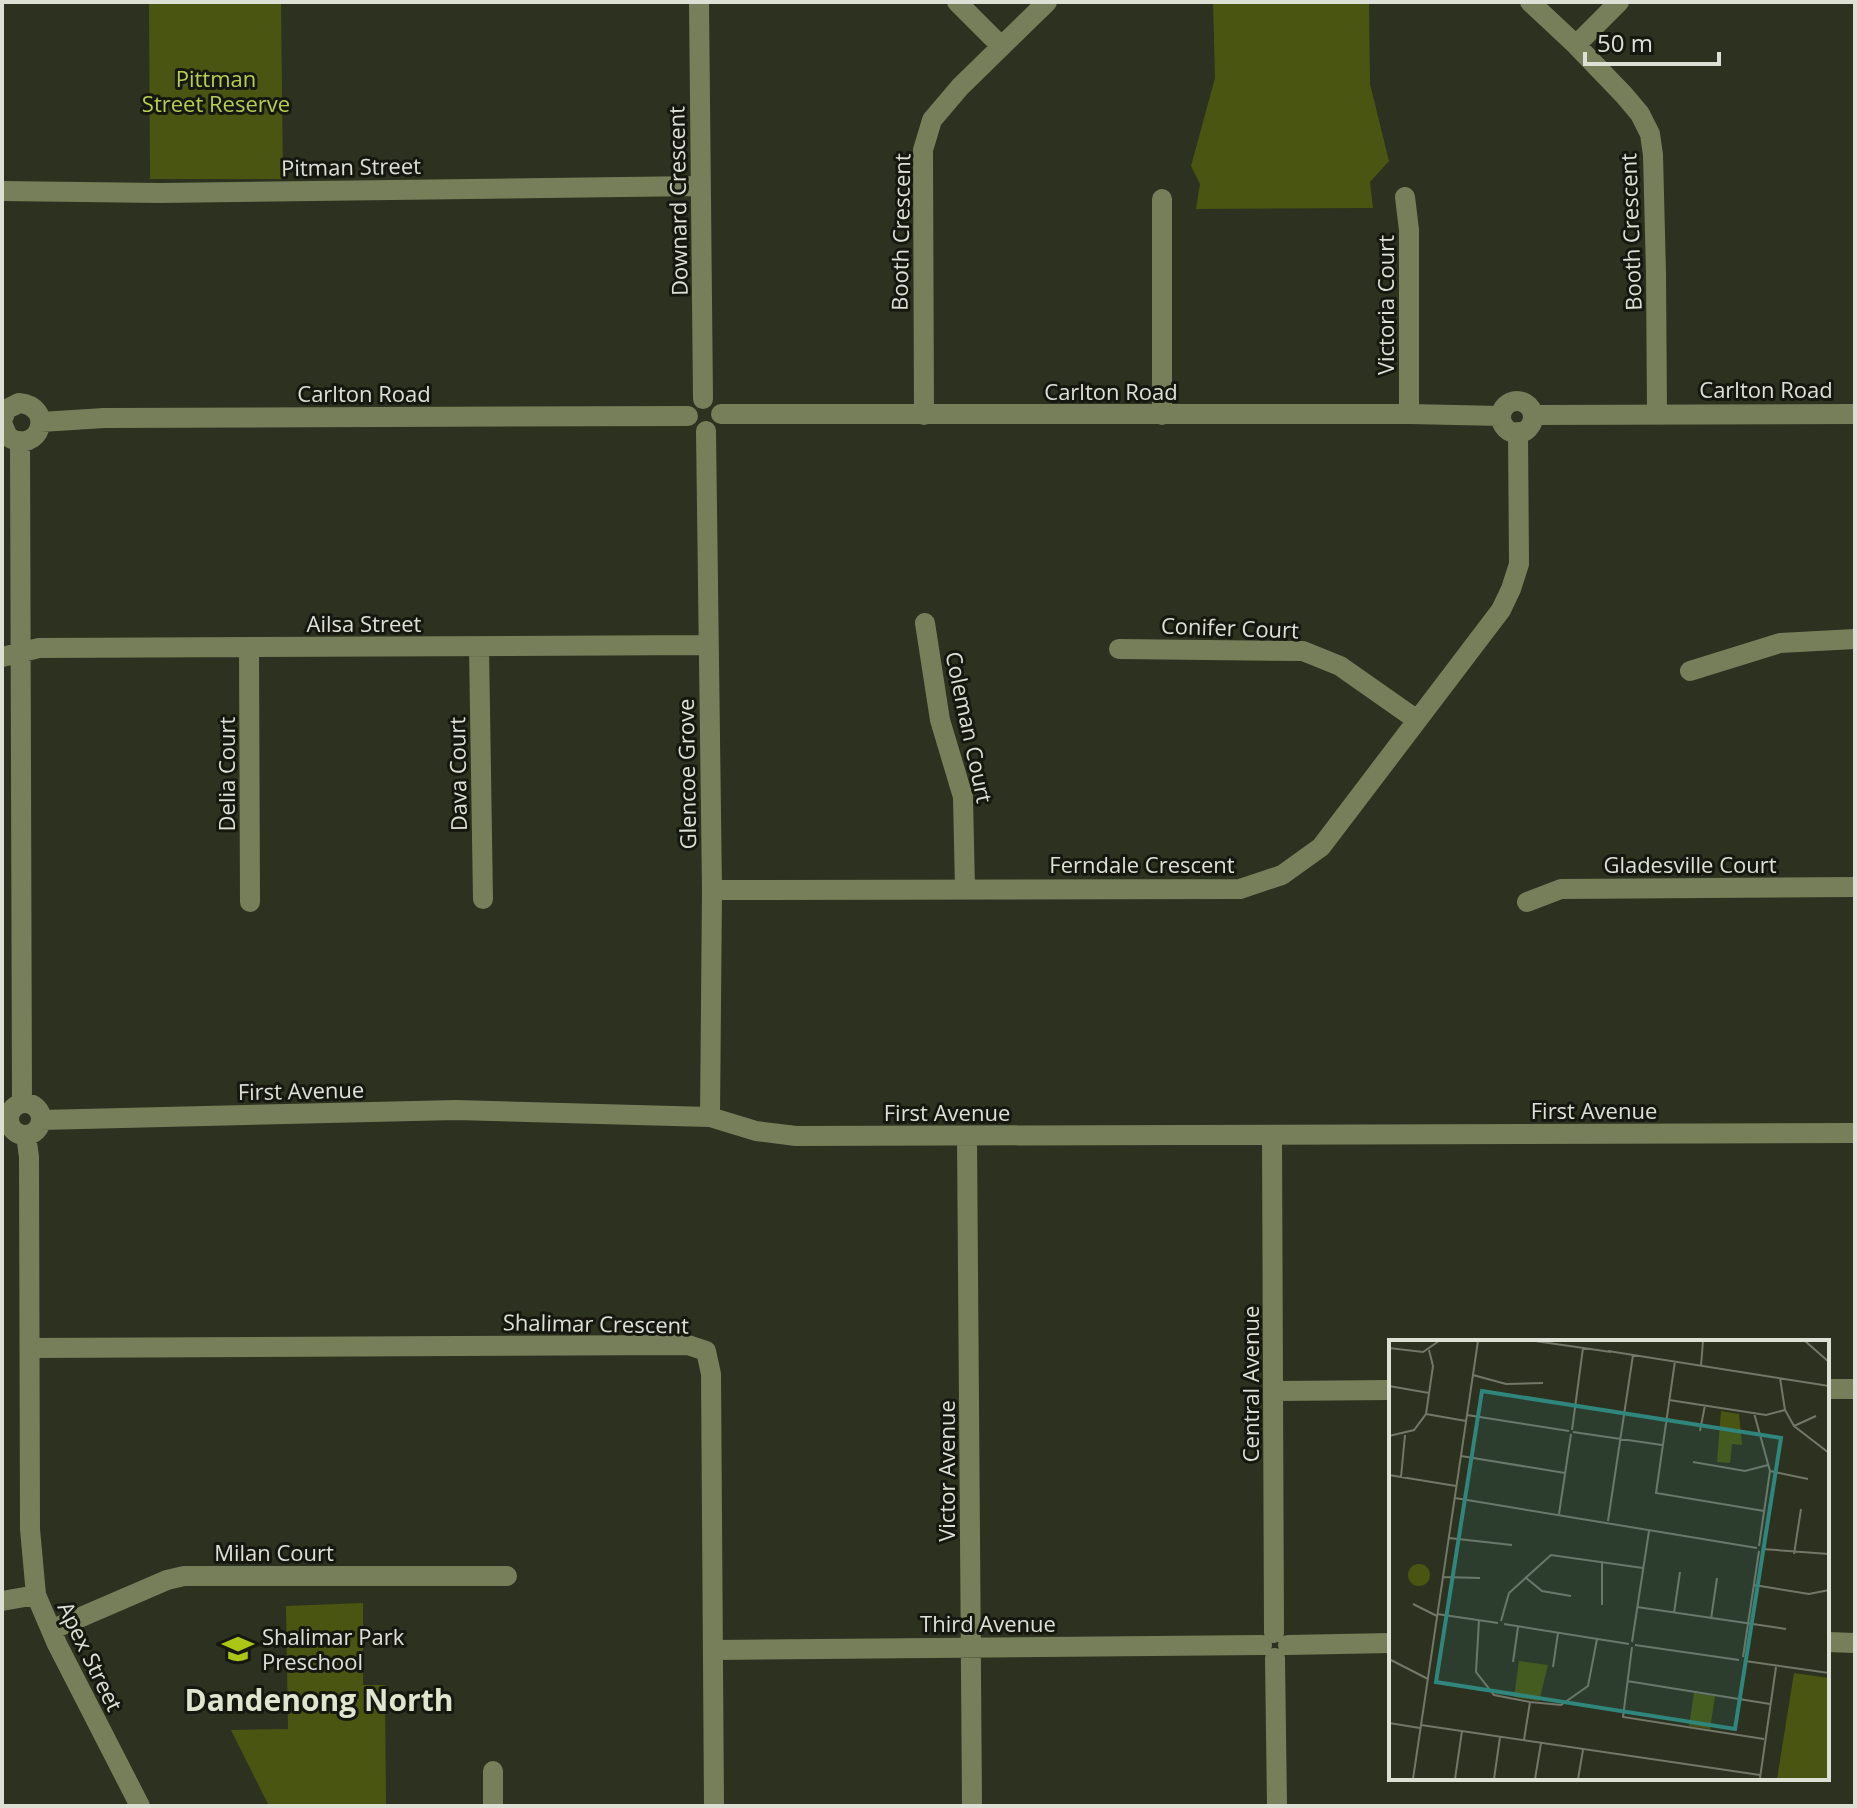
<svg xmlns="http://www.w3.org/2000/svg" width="1857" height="1808" viewBox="0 0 1857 1808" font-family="'Open Sans',sans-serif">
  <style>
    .green { fill: #495510 }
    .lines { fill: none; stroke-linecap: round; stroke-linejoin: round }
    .minor { stroke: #767f5a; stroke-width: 20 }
    .labels { text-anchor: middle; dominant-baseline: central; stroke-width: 6; stroke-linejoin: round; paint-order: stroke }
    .park-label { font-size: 22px; fill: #b5ce4f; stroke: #161810 }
    .street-label { font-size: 22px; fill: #dde0d5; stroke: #161810 }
    .poi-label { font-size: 22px; fill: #dde0d5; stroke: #161810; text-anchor: start }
    .district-label { font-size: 30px; font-weight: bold; fill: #dfe5ce; stroke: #161810 }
    .inset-road { fill: none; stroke: #737768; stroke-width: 2 }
    .view { fill: #2e867d; fill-opacity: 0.15; stroke: #2e867d; stroke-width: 4 }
    .inset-edge { fill: none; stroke: #dde0d5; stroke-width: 4 }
  </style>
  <rect width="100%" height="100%" fill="#2d311f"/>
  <path class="green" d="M 149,2 L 281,2 L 283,179 L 150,179 Z
    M 1213,2 L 1369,2 L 1370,84 L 1389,161 L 1370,182 L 1373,208 L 1196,209 L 1200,184 L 1191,166 L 1215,78 Z
    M 363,1603 L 363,1685 L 385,1685 L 386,1806 L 269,1806 L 231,1730 L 288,1729 L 286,1606 Z"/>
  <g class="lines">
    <path class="minor" d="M 699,2 L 703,399
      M 957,2 L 1001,46
      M 1530,2 L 1576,45 L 1624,95 L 1640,114 L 1650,134 L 1653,155 L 1656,273 L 1657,413
      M 1576,45 L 1619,2
      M 2,191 L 160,193 L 700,186
      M 1405,197 L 1409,230 L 1409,414
      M 1162,199 L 1162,415
      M1501 417a16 16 0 1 1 32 0a16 16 0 1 1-32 0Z
      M 721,414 L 1409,414 L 1501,416
      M 924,415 L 923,150 L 932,120 L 960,87 L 1047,2
      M 1533,415 L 1855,414
      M 2,420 L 7,409 L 19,403 C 56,406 40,456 8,437 L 2,423
      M 41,422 L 104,418 L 688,416
      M 706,431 L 712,890 L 710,1117
      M 20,442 L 22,1103
      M 925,623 L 940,720 L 963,797 L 965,889
      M 249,647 L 250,902
      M 479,647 L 483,899
      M 1119,649 L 1303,651 L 1340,666 L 1417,720
      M 2,657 L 39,648 L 708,645
      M 1690,671 L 1780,643 L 1855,639
      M 712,890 L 1240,889 L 1282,875 L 1321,847 L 1501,610 L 1511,589 L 1519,564 L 1518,432
      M 1527,902 L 1561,889 L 1855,887
      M9 1119a16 16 0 1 1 32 0a16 16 0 1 1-32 0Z
      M 41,1120 L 456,1110 L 710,1117 L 756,1131 L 796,1136 L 1855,1133
      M 26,1135 L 29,1157 L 30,1529 L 36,1595 L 57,1644 L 140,1806
      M 1272,1136 L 1274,1633
      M 967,1137 L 972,1806
      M 30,1348 L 688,1345 L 706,1351 L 711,1374 L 714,1806
      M 1827,1389 L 1855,1389
      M 1275,1391 L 1391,1390
      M 2,1601 L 36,1595
      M 51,1630 L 167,1580 L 184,1576 L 507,1576
      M 1827,1642 L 1855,1643
      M 1288,1645 L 1391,1643
      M 714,1650 L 1262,1645
      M 1275,1658 L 1277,1806
      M 493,1771 L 493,1806"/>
  </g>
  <defs>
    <symbol id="school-bare" viewBox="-9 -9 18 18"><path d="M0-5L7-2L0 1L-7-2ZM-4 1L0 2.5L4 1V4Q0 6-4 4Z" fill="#abc615" stroke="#161810" stroke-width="2.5" paint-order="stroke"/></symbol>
  </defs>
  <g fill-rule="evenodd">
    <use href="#school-bare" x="216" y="1627" width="44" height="44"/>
  </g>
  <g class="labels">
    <g class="park-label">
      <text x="216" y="78">Pittman<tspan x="216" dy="25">Street Reserve</tspan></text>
    </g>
    <g class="street-label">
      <text transform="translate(351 166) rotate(-1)">Pitman Street</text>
      <text transform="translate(677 201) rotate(-91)">Downard Crescent</text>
      <text transform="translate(900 232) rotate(-89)">Booth Crescent</text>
      <text transform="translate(1630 232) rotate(-92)">Booth Crescent</text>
      <text transform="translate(1385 305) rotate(-90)">Victoria Court</text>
      <text x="1766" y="389">Carlton Road</text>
      <text x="1111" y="391">Carlton Road</text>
      <text x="364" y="393">Carlton Road</text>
      <text x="364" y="623">Ailsa Street</text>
      <text transform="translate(1230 627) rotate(2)">Conifer Court</text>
      <text transform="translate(970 727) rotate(78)">Coleman Court</text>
      <text transform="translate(226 774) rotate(-90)">Delia Court</text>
      <text transform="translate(457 774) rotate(-91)">Dava Court</text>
      <text transform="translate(686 774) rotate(-91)">Glencoe Grove</text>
      <text x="1142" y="864">Ferndale Crescent</text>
      <text x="1690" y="864">Gladesville Court</text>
      <text transform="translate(301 1090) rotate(-1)">First Avenue</text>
      <text x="1594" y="1110">First Avenue</text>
      <text x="947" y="1112">First Avenue</text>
      <text transform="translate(596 1323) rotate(1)">Shalimar Crescent</text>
      <text transform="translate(1250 1384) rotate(-90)">Central Avenue</text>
      <text transform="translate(946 1471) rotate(-90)">Victor Avenue</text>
      <text x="274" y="1552">Milan Court</text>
      <text x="988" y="1623">Third Avenue</text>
      <text transform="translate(91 1656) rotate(64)">Apex Street</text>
    </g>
    <g class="poi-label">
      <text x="262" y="1636">Shalimar Park<tspan x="262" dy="25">Preschool</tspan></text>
    </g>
    <g class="district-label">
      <text x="319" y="1699">Dandenong North</text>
    </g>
  </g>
  <g transform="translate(1389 1340)">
    <rect width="440" height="440" fill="#2d311f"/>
    <path d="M 332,71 L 350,74 L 353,105 L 343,104 L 341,123 L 328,122 ZM19 235a11 11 0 1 1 22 0a11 11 0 1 1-22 0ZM 130,321 L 159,325 L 150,361 L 125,357 ZM 405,333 L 440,338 L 440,439 L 388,439 ZM 305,353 L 326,356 L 321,389 L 300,386 Z" fill="#495510"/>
    <path class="inset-road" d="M 146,1 L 222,12M 416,1 L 440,22M 0,8 L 34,12 L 50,1M 219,11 L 440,46M 286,21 L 267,153 L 375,171M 312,26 L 314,1M 84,35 L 117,44 L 154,43M 391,38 L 396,70 L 405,86 L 440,113M 0,46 L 40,53M 280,60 L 377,75 L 396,70M 365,73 L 381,131 L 370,206M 37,74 L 77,81M 78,75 L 180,91M 405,86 L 427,76M 183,90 L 194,8M 311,91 L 316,65M 184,92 L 273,105M 0,96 L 25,90 L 37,74 L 44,26 L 40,10M 72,116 L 176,133M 304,122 L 356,131 L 379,125M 381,131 L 419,139M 0,135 L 67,146M 12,137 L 16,95M 66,158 L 368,208M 170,174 L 182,94M 219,181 L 244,15M 60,198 L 123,205M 373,209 L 440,214M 405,214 L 412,169M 54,237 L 91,238M 136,237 L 153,251 L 182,256M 365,245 L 420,254 L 440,250M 24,264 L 48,276M 213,265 L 213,221M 248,267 L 397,289M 285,273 L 291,232M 48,274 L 109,283M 322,279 L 328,238M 90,280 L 87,332 L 105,355 L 141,362 L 172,365 L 199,346 L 208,299M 112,281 L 120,253 L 162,215 L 254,228M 115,284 L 240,304M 243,302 L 260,191M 246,305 L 350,320M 243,307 L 234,377 L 375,399M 354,317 L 370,211M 0,319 L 39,339M 356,321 L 440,333M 124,322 L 129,287M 164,327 L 169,293M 238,341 L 381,364M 0,383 L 31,388M 32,385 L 371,435M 135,400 L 141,362M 371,438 L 387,327M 24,439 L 89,1M 66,439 L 73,391M 105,439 L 111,397M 146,439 L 152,403M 189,439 L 194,410"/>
    <path class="view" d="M 93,51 L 392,98 L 346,389 L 47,342 Z"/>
    <rect width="440" height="440" class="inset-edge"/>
  </g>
  <rect width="1857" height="1808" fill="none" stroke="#dde0d5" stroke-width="8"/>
  <path d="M1585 52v12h134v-12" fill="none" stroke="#dde0d5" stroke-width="4"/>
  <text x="1597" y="52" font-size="24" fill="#dde0d5" stroke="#161810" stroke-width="6" paint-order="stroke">50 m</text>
</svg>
